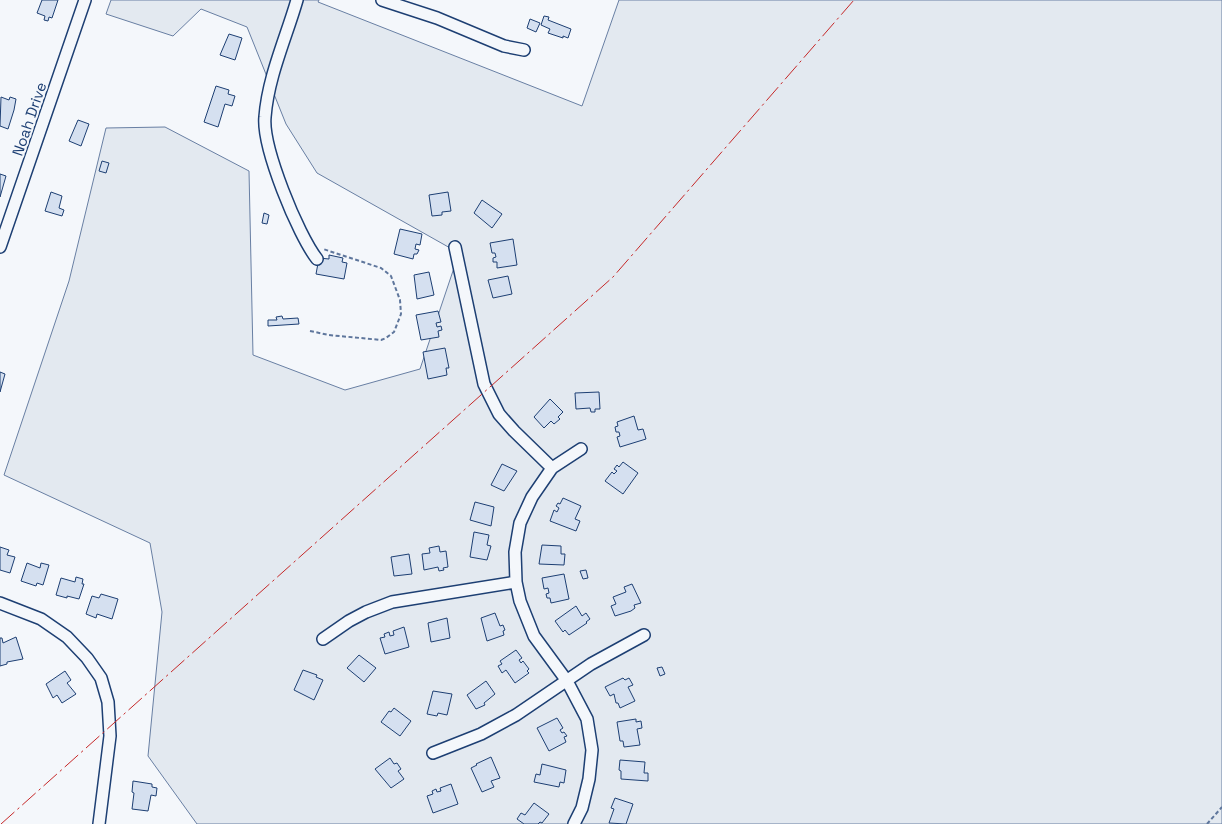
<svg xmlns="http://www.w3.org/2000/svg" width="1222" height="824" viewBox="0 0 1222 824" font-family="'Space Grotesk',sans-serif">
  <style>
    .green { fill: #e3e9f0; stroke: #687fa3 }
    .building { fill: #d5e0f0; stroke: #1d3f73 }
    .lines { fill: none; stroke-linecap: round; stroke-linejoin: round }
    .minor-casing { stroke: #1d3f73; stroke-width: 14 }
    .path { stroke: #5e769c; stroke-width: 2; stroke-dasharray: 4 2.5; stroke-linecap: butt }
    .minor { stroke: #f4f7fb; stroke-width: 11 }
    .power { stroke: #c62828; stroke-width: 1; stroke-dasharray: 18 4 2.5 4; stroke-linecap: butt }
    .labels { text-anchor: middle; dominant-baseline: central; stroke-width: 4; stroke-linejoin: round; paint-order: stroke }
    .street-label { font-size: 15px; fill: #1d3f73; stroke: #f4f7fb }
  </style>
  <rect width="100%" height="100%" fill="#f4f7fb"/>
  <path class="green" d="M 111,0 L 319,0 L 318,2 L 582,106 L 619,0 L 1222,0 L 1222,824 L 197,824 L 148,756 L 162,612 L 150,543 L 4,475 L 69,281 L 106,128 L 165,127 L 249,171 L 253,355 L 345,390 L 420,369 L 459,253 L 317,173 L 286,124 L 247,27 L 201,9 L 173,36 L 106,14 Z"/>
  <path class="building" d="M 42,0 L 58,0 L 52,18 L 49,17 L 48,21 L 44,20 L 45,16 L 37,13 Z
    M 544,16 L 549,17 L 548,20 L 571,29 L 568,38 L 563,36 L 563,38 L 548,33 L 550,29 L 541,25 Z
    M 530,19 L 540,23 L 536,32 L 527,28 Z
    M 229,34 L 242,38 L 235,60 L 220,55 Z
    M 216,86 L 229,90 L 228,94 L 235,96 L 232,106 L 225,104 L 218,127 L 204,122 Z
    M 1,97 L 9,100 L 10,97 L 16,99 L 14,110 L 8,129 L 0,126 Z
    M 78,120 L 89,124 L 81,146 L 69,141 Z
    M 102,161 L 109,163 L 106,173 L 99,171 Z
    M 0,174 L 6,176 L 0,197 Z
    M 51,192 L 62,196 L 59,208 L 64,210 L 62,216 L 45,211 Z
    M 448,192 L 451,211 L 442,212 L 442,215 L 432,216 L 429,195 Z
    M 482,200 L 502,214 L 492,228 L 474,213 Z
    M 264,213 L 269,215 L 267,224 L 262,223 Z
    M 400,229 L 422,234 L 420,245 L 416,244 L 415,249 L 419,250 L 417,254 L 414,254 L 413,259 L 394,254 Z
    M 513,239 L 517,265 L 497,268 L 497,262 L 493,262 L 493,258 L 496,257 L 495,253 L 492,253 L 490,243 Z
    M 329,255 L 343,258 L 342,262 L 347,263 L 344,279 L 316,274 L 319,258 L 329,259 Z
    M 429,272 L 434,295 L 417,299 L 414,275 Z
    M 508,276 L 512,294 L 493,298 L 488,280 Z
    M 438,311 L 441,322 L 436,323 L 437,327 L 441,326 L 442,330 L 438,331 L 439,337 L 421,340 L 416,315 Z
    M 282,316 L 283,319 L 298,318 L 299,324 L 268,326 L 268,320 L 277,320 L 276,317 Z
    M 445,348 L 449,368 L 446,368 L 447,375 L 428,379 L 423,352 Z
    M 0,372 L 5,374 L 0,392 Z
    M 599,392 L 600,409 L 595,409 L 595,412 L 591,412 L 590,408 L 576,409 L 575,393 Z
    M 550,399 L 563,412 L 558,417 L 560,419 L 554,424 L 551,421 L 544,428 L 534,417 Z
    M 634,416 L 638,430 L 643,429 L 646,439 L 620,447 L 617,437 L 620,436 L 619,432 L 616,432 L 615,427 L 618,426 L 617,422 Z
    M 623,462 L 638,473 L 623,494 L 605,481 L 612,472 L 614,474 L 617,471 L 614,469 L 617,465 L 619,467 Z
    M 502,464 L 517,471 L 504,491 L 491,485 Z
    M 563,498 L 581,506 L 575,519 L 580,521 L 576,531 L 550,521 L 554,510 L 557,512 L 559,508 L 556,506 L 558,503 L 560,504 Z
    M 475,502 L 494,507 L 491,526 L 470,520 Z
    M 474,532 L 489,535 L 487,545 L 491,546 L 487,560 L 470,557 Z
    M 542,545 L 561,546 L 561,554 L 565,554 L 564,565 L 539,564 Z
    M 439,546 L 440,552 L 446,551 L 448,567 L 443,568 L 444,570 L 439,571 L 438,567 L 424,570 L 422,554 L 430,553 L 429,548 Z
    M 0,547 L 9,550 L 7,555 L 15,557 L 10,573 L 0,570 Z
    M 409,554 L 412,574 L 394,576 L 391,557 Z
    M 27,563 L 40,568 L 41,563 L 49,565 L 43,585 L 37,583 L 36,586 L 21,581 Z
    M 586,570 L 588,578 L 583,579 L 580,571 Z
    M 564,574 L 569,599 L 551,603 L 550,598 L 547,598 L 546,594 L 549,593 L 548,588 L 544,589 L 542,578 Z
    M 76,577 L 83,579 L 82,584 L 84,584 L 79,599 L 67,596 L 67,598 L 56,595 L 61,578 L 75,582 Z
    M 632,584 L 641,603 L 634,605 L 635,608 L 631,611 L 615,616 L 611,606 L 616,604 L 613,597 L 626,592 L 624,587 Z
    M 101,594 L 118,599 L 112,619 L 97,614 L 96,618 L 86,614 L 92,596 L 99,598 Z
    M 576,606 L 582,616 L 586,613 L 590,619 L 586,622 L 587,623 L 569,635 L 565,630 L 563,632 L 555,621 Z
    M 495,613 L 500,626 L 503,625 L 505,630 L 503,631 L 504,635 L 487,641 L 481,618 Z
    M 447,618 L 450,638 L 431,642 L 428,623 Z
    M 404,627 L 409,647 L 385,654 L 380,638 L 385,637 L 384,634 L 389,632 L 390,636 L 394,635 L 393,631 Z
    M 16,637 L 23,659 L 7,662 L 7,664 L 0,666 L 0,638 L 2,638 L 3,643 Z
    M 516,650 L 522,658 L 519,660 L 521,663 L 523,661 L 529,669 L 527,671 L 529,673 L 515,683 L 506,670 L 502,673 L 498,666 L 502,664 L 500,661 Z
    M 359,655 L 376,668 L 364,682 L 347,668 Z
    M 662,667 L 665,674 L 660,676 L 657,668 Z
    M 303,670 L 317,675 L 316,677 L 323,680 L 314,700 L 294,690 Z
    M 65,671 L 71,680 L 67,683 L 76,694 L 62,703 L 57,695 L 53,698 L 46,684 Z
    M 623,678 L 625,680 L 629,678 L 633,685 L 628,687 L 635,701 L 620,708 L 618,703 L 616,703 L 614,694 L 610,696 L 605,687 Z
    M 486,681 L 495,694 L 484,703 L 485,705 L 476,709 L 467,695 Z
    M 433,691 L 452,694 L 447,715 L 438,713 L 437,716 L 427,714 Z
    M 394,708 L 411,721 L 400,736 L 381,722 L 389,711 L 391,712 Z
    M 557,718 L 563,728 L 560,730 L 562,733 L 564,732 L 567,736 L 564,737 L 566,742 L 549,751 L 537,728 Z
    M 636,719 L 636,722 L 641,721 L 642,728 L 637,729 L 640,745 L 624,747 L 623,741 L 620,741 L 617,722 Z
    M 491,757 L 500,778 L 491,781 L 494,787 L 482,792 L 471,768 L 477,765 L 476,764 Z
    M 390,758 L 394,764 L 397,763 L 401,769 L 398,771 L 404,779 L 391,788 L 375,769 Z
    M 620,760 L 645,762 L 644,773 L 648,773 L 648,781 L 621,779 L 621,771 L 619,770 Z
    M 542,764 L 566,770 L 564,783 L 560,782 L 559,787 L 534,782 L 536,774 L 540,775 Z
    M 133,781 L 152,784 L 152,787 L 157,788 L 156,796 L 151,795 L 148,811 L 132,809 L 134,793 L 132,792 Z
    M 451,784 L 458,804 L 433,813 L 427,796 L 433,794 L 432,791 L 436,789 L 437,792 L 441,791 L 440,788 Z
    M 615,798 L 633,804 L 626,824 L 609,823 L 614,809 L 611,808 Z
    M 534,803 L 549,814 L 542,823 L 540,822 L 538,824 L 524,824 L 517,819 L 521,813 L 525,815 Z"/>
  <g class="lines">
    <defs>
      <path id="minor" d="M 297,0 C 286,38 268,77 265,117 C 262,147 298,235 317,259
        M 382,0 L 437,18 L 504,46 L 524,50
        M 0,247 L 85,0
        M 455,247 L 484,384 L 499,414 L 514,431 L 552,468
        M 0,603 L 41,619 L 67,637 L 87,658 L 101,678 L 108,702 L 110,736 L 99,824
        M 323,639 L 349,621 L 366,612 L 392,602 L 516,582
        M 433,753 L 481,734 L 516,715 L 591,664 L 644,635
        M 574,824 L 582,808 L 589,779 L 592,750 L 587,719 L 567,681 L 534,636 L 520,601 L 516,582 L 515,552 L 520,523 L 532,497 L 552,468 L 581,449"/>
    </defs>
    <use href="#minor" class="minor-casing"/>
    <path class="path" d="M 310,331 L 329,335 L 381,340 L 386,338 L 394,332 L 401,314 L 400,300 L 391,276 L 381,268 L 323,249
      M 1207,824 L 1222,807"/>
    <use href="#minor" class="minor"/>
    <path class="power" d="M 1,824 L 613,277 L 854,0"/>
  </g>
  <g class="labels">
    <g class="street-label">
      <text transform="translate(29 119) rotate(-71)">Noah Drive</text>
    </g>
  </g>
</svg>
